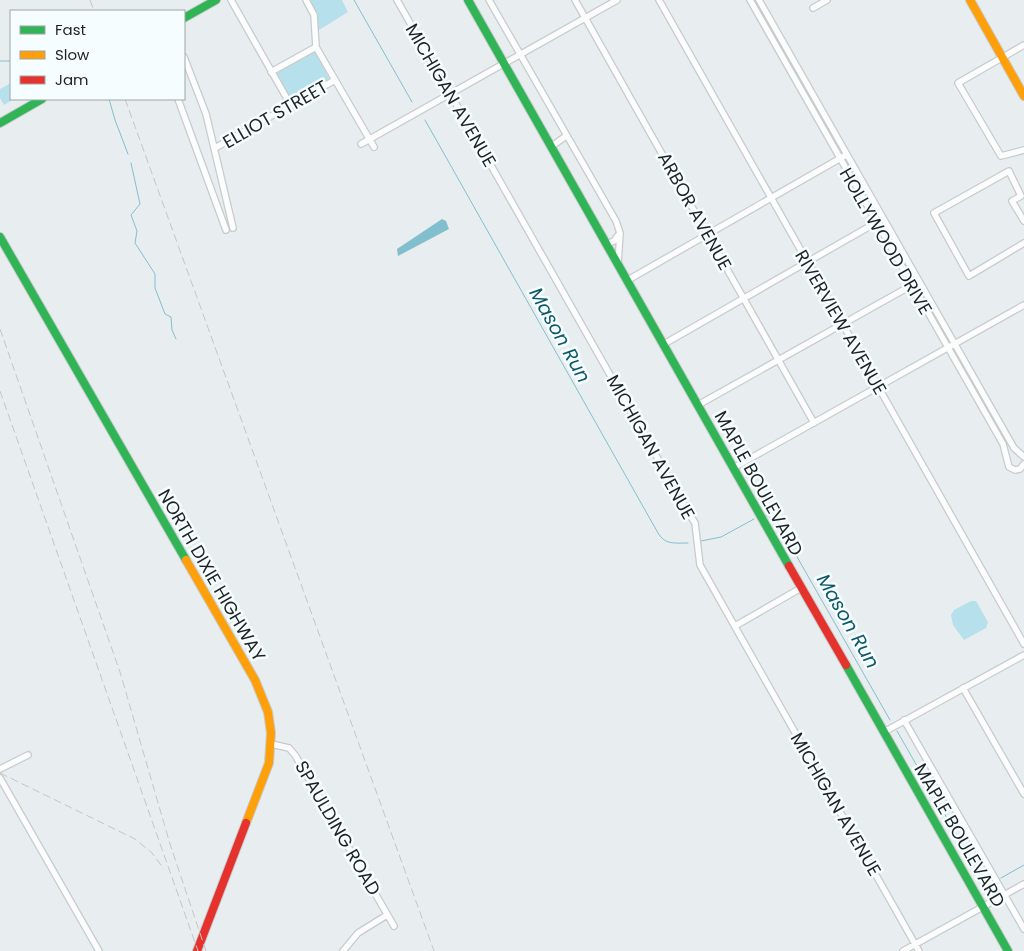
<svg xmlns="http://www.w3.org/2000/svg" width="1024" height="951" viewBox="0 0 1024 951" font-family="Poppins,sans-serif">
  <style>
    .green { fill: #b6e0ec }
    .water { fill: #82bfce }
    .lines { fill: none; stroke-linecap: round; stroke-linejoin: round }
    .stream { stroke: #82bfce; stroke-width: 1 }
    .street-casing { stroke: #c6cbcc; stroke-width: 8 }
    .fast-casing { stroke: #c6cbcc; stroke-width: 10 }
    .slow-casing { stroke: #c6cbcc; stroke-width: 10 }
    .jam-casing { stroke: #c6cbcc; stroke-width: 10 }
    .street { stroke: #fcfcfd; stroke-width: 5.5 }
    .fast { stroke: #30b455; stroke-width: 8 }
    .slow { stroke: #ff9f0a; stroke-width: 8 }
    .jam { stroke: #e5322d; stroke-width: 8 }
    .rail { stroke: #c4c6c6; stroke-width: 1; stroke-dasharray: 8 4; stroke-linecap: butt }
    .labels { text-anchor: middle; dominant-baseline: central; stroke-width: 5; stroke-linejoin: round; paint-order: stroke }
    .street-label { font-size: 18px; fill: #1d2223; stroke: #f5fdff }
    .water-label { font-size: 19px; font-style: italic; fill: #0e5866; stroke: #f5fdff }
  </style>
  <rect width="100%" height="100%" fill="#e8eef0"/>
  <path class="green" d="M 308,0 L 342,0 L 348,12 L 316,32 Z
    M 311,52 L 316,53 L 329,78 L 325,83 L 293,99 L 288,96 L 277,74 L 280,69 Z
    M 11,83 L 11,99 L 14,99 L 4,105 L 0,98 L 0,89 Z
    M 971,601 L 976,601 L 988,622 L 986,628 L 964,640 L 953,625 L 951,615 L 954,610 Z"/>
  <path class="water" d="M 442,219 L 446,221 L 449,229 L 398,256 L 397,249 Z"/>
  <g class="lines">
    <path class="stream" d="M 354,0 L 412,102
      M 0,61 L 11,61
      M 109,99 L 115,120 L 128,154
      M 425,120 L 658,533 C 665,545 675,543 688,543
      M 131,163 L 140,204 L 131,215 L 137,231 L 135,243 L 155,274 L 155,288 L 165,314 L 171,317 L 172,330 L 176,339
      M 765,515 L 776,520 L 890,720
      M 701,541 L 721,537 L 754,519
      M 897,731 L 975,867 L 987,873
      M 1001,878 L 1024,865"/>
    <defs>
      <path id="street" d="M 231,0 L 290,104
        M 306,0 L 314,15 L 316,47 L 374,147
        M 397,0 L 688,512 L 695,523 L 700,565 L 919,951
        M 489,0 L 616,221 L 620,233 L 618,265
        M 575,0 L 814,423
        M 659,0 L 1024,644
        M 750,0 L 1003,444 L 1009,467 L 1015,470 L 1020,469 L 1024,464
        M 759,0 L 1014,448 L 1024,457
        M 813,8 L 827,0
        M 1024,45 L 958,83 L 1001,156 L 1024,150
        M 184,57 L 206,114 L 233,228
        M 271,72 L 316,47
        M 178,99 L 226,230
        M 361,144 L 617,0
        M 552,146 L 566,136
        M 215,148 L 335,80
        M 1024,221 L 1012,201 L 1021,196 L 1009,171 L 934,213 L 969,276 L 1024,243
        M 607,244 L 614,241 L 620,233
        M 628,280 L 846,155
        M 664,344 L 879,221
        M 698,405 L 914,284
        M 733,468 L 1024,305
        M 735,626 L 801,588
        M 963,688 L 1024,794
        M 904,720 L 1024,929
        M 884,732 L 1024,655
        M 271,744 L 289,748 L 295,755 L 394,926
        M 0,769 L 28,755
        M 0,778 L 99,951
        M 343,951 L 358,933 L 387,915
        M 903,951 L 1024,884"/>
      <path id="fast" d="M 468,0 L 789,566
        M 184,18 L 216,0
        M 0,123 L 42,99
        M 0,237 L 186,560
        M 846,665 L 1008,951"/>
      <path id="slow" d="M 970,0 L 1024,96
        M 186,560 L 255,680 L 268,712 L 271,733 L 269,763 L 246,823"/>
      <path id="jam" d="M 789,566 L 846,665
        M 197,951 L 246,823"/>
    </defs>
    <use href="#street" class="street-casing"/>
    <use href="#fast" class="fast-casing"/>
    <use href="#slow" class="slow-casing"/>
    <use href="#jam" class="jam-casing"/>
    <use href="#street" class="street"/>
    <use href="#fast" class="fast"/>
    <use href="#slow" class="slow"/>
    <use href="#jam" class="jam"/>
    <path class="rail" d="M 90,0 L 94,11
      M 125,99 L 434,951
      M 0,329 L 120,672 L 170,844 L 206,951
      M 0,391 L 198,951
      M 0,773 L 135,839 L 152,853 L 164,869"/>
  </g>
  <g class="labels">
    <g class="street-label">
      <text transform="translate(451 95) rotate(60)">MICHIGAN AVENUE</text>
      <text transform="translate(275 114) rotate(-30)">ELLIOT STREET</text>
      <text transform="translate(695 211) rotate(61)">ARBOR AVENUE</text>
      <text transform="translate(886 241) rotate(60)">HOLLYWOOD DRIVE</text>
      <text transform="translate(841 322) rotate(60)">RIVERVIEW AVENUE</text>
      <text transform="translate(651 447) rotate(61)">MICHIGAN AVENUE</text>
      <text transform="translate(759 483) rotate(61)">MAPLE BOULEVARD</text>
      <text transform="translate(212 575) rotate(60)">NORTH DIXIE HIGHWAY</text>
      <text transform="translate(836 804) rotate(60)">MICHIGAN AVENUE</text>
      <text transform="translate(338 828) rotate(60)">SPAULDING ROAD</text>
      <text transform="translate(960 835) rotate(60)">MAPLE BOULEVARD</text>
    </g>
    <g class="water-label">
      <text transform="translate(560 335) rotate(61)">Mason Run</text>
      <text transform="translate(848 621) rotate(60)">Mason Run</text>
    </g>
  </g>
  <rect x="10" y="10" width="175" height="90" fill="#f5fdff" stroke="#9fa5a7"/>
  <rect x="20" y="26" width="25" height="8" fill="#30b455" stroke="#9fa5a7"/>
  <text x="55" y="35" font-size="15" fill="#1d2223">Fast</text>
  <rect x="20" y="51" width="25" height="8" fill="#ff9f0a" stroke="#9fa5a7"/>
  <text x="55" y="60" font-size="15" fill="#1d2223">Slow</text>
  <rect x="20" y="76" width="25" height="8" fill="#e5322d" stroke="#9fa5a7"/>
  <text x="55" y="85" font-size="15" fill="#1d2223">Jam</text>
</svg>
